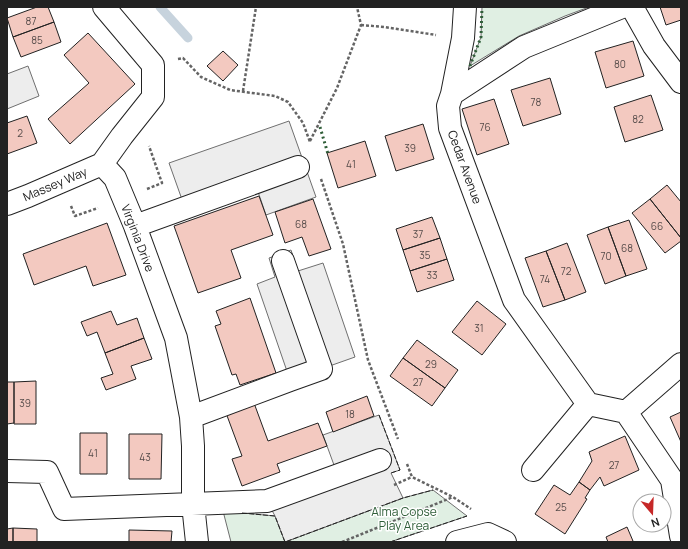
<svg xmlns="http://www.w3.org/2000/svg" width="688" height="549" viewBox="0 0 688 549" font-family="Manrope,sans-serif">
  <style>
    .green { fill: #e0efe3; stroke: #6f6f6f }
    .parking { fill: #ededed; stroke: #6f6f6f }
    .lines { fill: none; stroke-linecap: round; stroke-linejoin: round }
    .stream { stroke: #c7d3dd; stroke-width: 9 }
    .building { fill: #f3c9c0; stroke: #222 }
    .minor-casing { stroke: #222; stroke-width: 24 }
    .path { stroke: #646464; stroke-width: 2.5; stroke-dasharray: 3 2; stroke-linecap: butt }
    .minor { stroke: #fff; stroke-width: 22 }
    .hedge { stroke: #2f5e38; stroke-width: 3; stroke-dasharray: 2 3; stroke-linecap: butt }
    .fence { stroke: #222; stroke-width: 1; stroke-dasharray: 5 2; stroke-linecap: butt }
    .labels { text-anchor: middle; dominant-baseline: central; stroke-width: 3; stroke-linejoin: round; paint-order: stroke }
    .number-label { font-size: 10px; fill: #564c4a }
    .street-label { font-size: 12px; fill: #222; stroke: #fff }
    .park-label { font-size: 12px; fill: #2f5e38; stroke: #fff }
  </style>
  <rect width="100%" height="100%" fill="#fff"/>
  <path class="green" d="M 482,7 L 589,7 L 565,16 L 519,36 L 470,66 L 481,37 Z
    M 433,490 L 467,516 L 390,542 L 231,542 L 223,511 L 275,516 L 285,542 L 403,498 Z"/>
  <path class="parking" d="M 28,66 L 39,96 L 7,109 L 7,74 Z
    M 289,121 L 316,197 L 266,215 L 255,183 L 185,208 L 169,163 Z
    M 291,250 L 298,271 L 323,263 L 355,357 L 290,380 L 257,284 L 275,277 L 269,258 Z
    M 379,415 L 400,470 L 391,473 L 403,498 L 285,542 L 275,516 L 267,501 L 338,476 L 323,435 Z"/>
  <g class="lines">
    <path class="stream" d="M 160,7 L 188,38"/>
  </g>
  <path class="building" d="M 37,7 L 48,7 L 54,22 L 13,37 L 7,18 Z
    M 660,7 L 681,7 L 681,20 L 666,25 Z
    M 54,22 L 61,42 L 21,57 L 13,37 Z
    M 88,33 L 135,84 L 70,144 L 48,119 L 89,83 L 64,55 Z
    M 633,41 L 644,76 L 606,88 L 595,52 Z
    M 223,51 L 238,65 L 223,81 L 207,66 Z
    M 550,78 L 561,114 L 523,126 L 511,90 Z
    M 651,95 L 663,130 L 625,142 L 614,107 Z
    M 494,99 L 509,144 L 477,155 L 462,109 Z
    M 27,116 L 37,143 L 7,154 L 7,123 Z
    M 423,124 L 434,159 L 396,171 L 385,136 Z
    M 365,141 L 376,176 L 338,188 L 327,153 Z
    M 667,185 L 681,202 L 681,238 L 650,199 Z
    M 259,196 L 273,235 L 231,250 L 241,278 L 198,293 L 174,226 Z
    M 313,199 L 331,249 L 309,256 L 302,237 L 285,243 L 275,212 Z
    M 650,199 L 681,238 L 681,241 L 665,253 L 632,213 Z
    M 432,217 L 440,238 L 403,250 L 396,229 Z
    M 629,220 L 647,269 L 626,276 L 608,227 Z
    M 107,223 L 126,275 L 93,286 L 86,266 L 34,285 L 23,254 Z
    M 608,227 L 626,276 L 605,284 L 587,235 Z
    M 440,238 L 447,259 L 410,271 L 403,250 Z
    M 567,243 L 586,292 L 565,300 L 546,251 Z
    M 546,251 L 565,300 L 543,307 L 525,258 Z
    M 447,259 L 454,280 L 417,292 L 410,271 Z
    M 250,298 L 276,373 L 240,385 L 236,374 L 232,375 L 215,326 L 221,324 L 216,311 Z
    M 477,301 L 506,324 L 482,355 L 452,332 Z
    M 111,311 L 117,325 L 137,318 L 144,338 L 105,353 L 97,332 L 87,336 L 81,322 Z
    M 144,338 L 152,359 L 131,366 L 136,379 L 106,390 L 101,378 L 113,374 L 105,353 Z
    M 417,340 L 458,370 L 445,388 L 403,358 Z
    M 403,358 L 445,388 L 432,406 L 390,376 Z
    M 36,381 L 36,424 L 14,424 L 14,382 Z
    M 7,382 L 14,382 L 14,423 L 7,424 Z
    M 367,396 L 374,416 L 333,432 L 326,412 Z
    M 254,403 L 268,441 L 318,423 L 327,446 L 277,464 L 280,472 L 242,486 L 232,459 L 242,456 L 226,413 Z
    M 681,412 L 681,442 L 670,417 Z
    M 80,433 L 107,433 L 107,474 L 80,474 Z
    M 129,434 L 162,434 L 161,479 L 129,479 Z
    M 625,436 L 639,470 L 604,486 L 600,477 L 590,490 L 579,482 L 592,461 L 589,452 Z
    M 579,482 L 590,490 L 585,498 L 587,499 L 565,534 L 535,514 L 554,485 L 570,495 Z
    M 627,527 L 633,541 L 630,542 L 608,542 L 606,537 Z
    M 13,528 L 13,542 L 7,542 L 7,529 Z
    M 13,528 L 37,529 L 37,542 L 13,542 Z
    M 129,530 L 172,531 L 171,542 L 129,542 Z"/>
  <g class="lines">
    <defs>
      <path id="minor" d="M 622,7 L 524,47 L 452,94 L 448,106 L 450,128 L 514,300 L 588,404 L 626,412 L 672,480 L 681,536
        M 632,7 L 654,46 L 681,82
        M 452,94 L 463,38 L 465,7
        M 102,164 L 115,178 L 135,226 L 176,338 L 191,417 L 193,446 L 193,504 L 197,542
        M 102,164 L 122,136 L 153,97 L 153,65 L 104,7
        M 7,204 L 28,196 L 102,164
        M 135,226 L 298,167
        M 626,412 L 681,364
        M 191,417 L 290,380 L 321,369 L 283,261
        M 533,470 L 588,404
        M 7,471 L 47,472 L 64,509 L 267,501 L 380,460
        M 457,542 L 488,534 L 505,542"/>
    </defs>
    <use href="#minor" class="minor-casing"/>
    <path class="path" d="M 361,25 L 384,27 L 436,35
      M 178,59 L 183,58 L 201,77 L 230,90 L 275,96 L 288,102 L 303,123 L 310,142
      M 243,91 L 256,7
      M 310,141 L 337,88 L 361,25 L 357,7
      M 321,179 L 343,244 L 368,360 L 398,439
      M 147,189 L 162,183 L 149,146
      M 71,206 L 75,216 L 98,208
      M 407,464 L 412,477 L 453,497 L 471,509
      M 394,485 L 412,477
      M 342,542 L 453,497"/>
    <use href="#minor" class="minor"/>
    <path class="hedge" d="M 470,66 L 481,37 L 482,7
      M 320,127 L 328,154"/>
    <path class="fence" d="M 379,415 L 400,470 L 391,473
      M 242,513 L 275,516 L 285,542 L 403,498 L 433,490
      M 390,542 L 467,516"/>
  </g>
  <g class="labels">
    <g class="number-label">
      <text x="31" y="21">87</text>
      <text x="37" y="40">85</text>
      <text x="620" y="64">80</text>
      <text x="536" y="102">78</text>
      <text x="638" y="119">82</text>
      <text x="485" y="127">76</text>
      <text x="20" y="133">2</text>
      <text x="410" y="148">39</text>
      <text x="351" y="164">41</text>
      <text x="301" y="224">68</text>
      <text x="657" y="226">66</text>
      <text x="418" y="234">37</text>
      <text x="627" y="248">68</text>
      <text x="425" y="255">35</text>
      <text x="606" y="256">70</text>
      <text x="566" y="271">72</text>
      <text x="432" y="275">33</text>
      <text x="545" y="279">74</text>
      <text x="479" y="328">31</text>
      <text x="431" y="364">29</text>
      <text x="418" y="382">27</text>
      <text x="25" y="403">39</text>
      <text x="350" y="414">18</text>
      <text x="93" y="453">41</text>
      <text x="145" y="457">43</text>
      <text x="614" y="465">27</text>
      <text x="561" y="507">25</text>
    </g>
    <g class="street-label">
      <text transform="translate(465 167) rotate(70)">Cedar Avenue</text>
      <text transform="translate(55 184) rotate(-23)">Massey Way</text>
      <text transform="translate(138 238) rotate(69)">Virginia Drive</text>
    </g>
    <g class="park-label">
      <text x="404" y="511">Alma Copse<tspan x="404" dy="14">Play Area</tspan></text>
    </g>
  </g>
  <rect width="688" height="549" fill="none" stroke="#222222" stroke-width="16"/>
  <g transform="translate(652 513) rotate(161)"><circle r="19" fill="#ffffff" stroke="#a7a7a7"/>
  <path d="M0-3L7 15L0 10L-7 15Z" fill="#c62828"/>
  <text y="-6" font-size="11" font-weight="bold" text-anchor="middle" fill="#222222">N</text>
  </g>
</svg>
